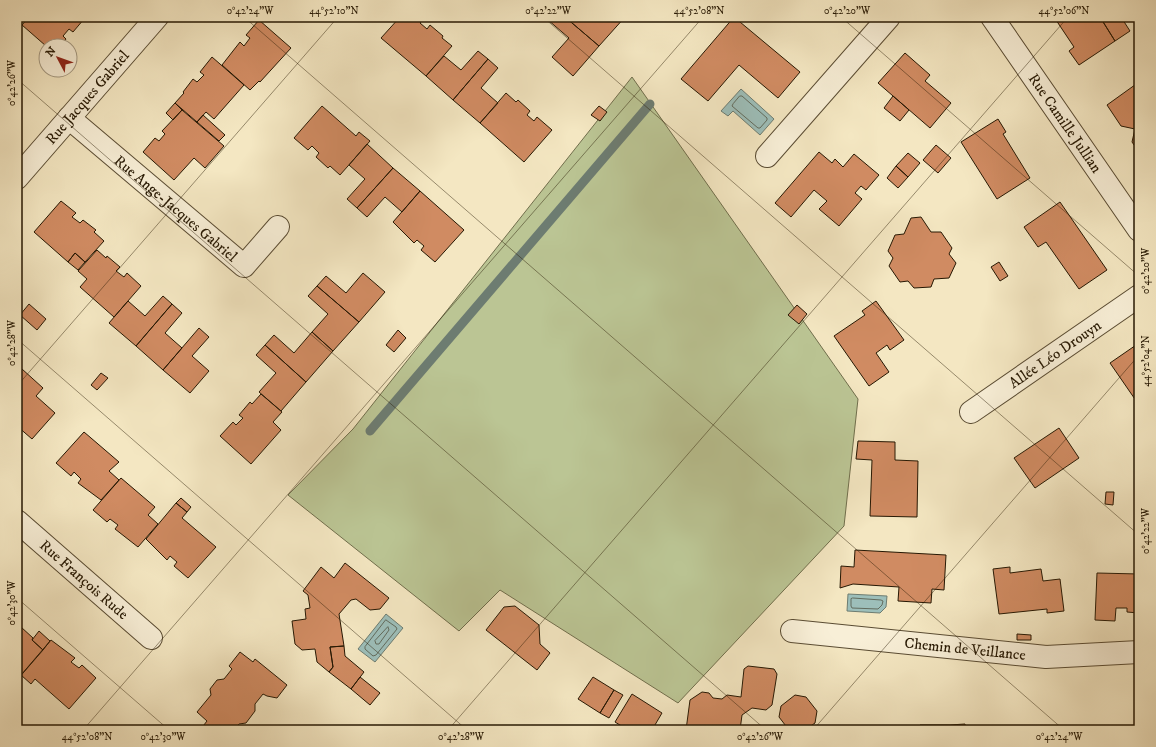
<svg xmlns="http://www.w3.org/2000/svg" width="1156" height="747" viewBox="0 0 1156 747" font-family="'IM FELL DW Pica',serif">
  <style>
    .green { fill: #bbc594; stroke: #706e4c }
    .water { fill: #9dbfba; stroke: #6d7c71 }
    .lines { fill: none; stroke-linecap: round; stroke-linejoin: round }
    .shore { stroke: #626c5e; stroke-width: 1 }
    .stream { stroke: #6d7c71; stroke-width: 9 }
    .building { fill: #d08b62; stroke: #261803 }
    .minor-casing { stroke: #5a4c33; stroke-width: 24 }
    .minor { stroke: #f8efd7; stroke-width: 22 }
    .ticks { fill: none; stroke: #261803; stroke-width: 1; stroke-opacity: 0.45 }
    .labels { text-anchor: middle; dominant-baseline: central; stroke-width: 3; stroke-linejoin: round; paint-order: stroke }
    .street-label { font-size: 15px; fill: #261803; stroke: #f8efd7 }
    .neatline { fill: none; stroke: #261803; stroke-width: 1.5 }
    .ticks-label { font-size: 10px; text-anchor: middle; fill: #261803 }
  </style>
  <rect width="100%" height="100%" fill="#f4e7c2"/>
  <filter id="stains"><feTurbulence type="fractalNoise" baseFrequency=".005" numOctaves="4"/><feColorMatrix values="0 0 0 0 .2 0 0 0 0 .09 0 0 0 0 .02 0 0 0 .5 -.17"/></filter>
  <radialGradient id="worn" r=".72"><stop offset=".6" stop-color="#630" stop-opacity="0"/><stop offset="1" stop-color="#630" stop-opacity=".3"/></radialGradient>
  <path class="green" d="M 632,77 L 858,399 L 844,526 L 678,703 L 500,590 L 459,631 L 288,495 L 353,429 Z"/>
  <path class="water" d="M 741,89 L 774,119 L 760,135 L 733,111 L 728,116 L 721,111 Z
    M 848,594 L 887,596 L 886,607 L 880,613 L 847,611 Z
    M 386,614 L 403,628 L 375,662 L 358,649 Z"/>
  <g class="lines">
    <path class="shore" d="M 740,96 L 742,96 L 767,118 L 767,120 L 760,128 L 758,128 L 732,106 L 733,104 Z
      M 853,598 L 881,600 L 883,601 L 882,605 L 878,609 L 852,608 L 851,606 L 851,599 Z
      M 386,620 L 396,627 L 397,629 L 376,655 L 373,656 L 365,649 L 365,647 Z
      M 388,627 L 389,630 L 379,644 L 376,644 L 375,641 Z"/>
    <path class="stream" d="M 370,431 L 650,104"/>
  </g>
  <path class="building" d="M 29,17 L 83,17 L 82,18 L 84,19 L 73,32 L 69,29 L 63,36 L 66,39 L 61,46 L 46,46 L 22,25 Z
    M 400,17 L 421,17 L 423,19 L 420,23 L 427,29 L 430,25 L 443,36 L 442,38 L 452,46 L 426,76 L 381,38 Z
    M 551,17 L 565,17 L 599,46 L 573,76 L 552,57 L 569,38 L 548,20 Z
    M 565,17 L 587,18 L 625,17 L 599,46 Z
    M 734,17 L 800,72 L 778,98 L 739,65 L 708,101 L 681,79 Z
    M 1054,17 L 1100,17 L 1115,41 L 1079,65 L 1069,51 L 1074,47 Z
    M 1100,17 L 1121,17 L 1130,31 L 1115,41 Z
    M 259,20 L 291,48 L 260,82 L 259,81 L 250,90 L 222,65 L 240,42 L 244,46 L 250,38 L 246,35 Z
    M 478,51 L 488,59 L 453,100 L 426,76 L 444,56 L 461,70 Z
    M 905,53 L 930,75 L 925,81 L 951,103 L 930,128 L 878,83 Z
    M 212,57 L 244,85 L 214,119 L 206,112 L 197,122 L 175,103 L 184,93 L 183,92 L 193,79 L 197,82 L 204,75 L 200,72 Z
    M 488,59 L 498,68 L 481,88 L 498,103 L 480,123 L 453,100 Z
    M 1139,82 L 1139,152 L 1132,142 L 1135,129 L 1121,126 L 1107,105 Z
    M 506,93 L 516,102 L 518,100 L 530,111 L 527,115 L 534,121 L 537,117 L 552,130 L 524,162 L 480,123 Z
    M 893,96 L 909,110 L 900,121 L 884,108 Z
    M 175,103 L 182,110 L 173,120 L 166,113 Z
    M 322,106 L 356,136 L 359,132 L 370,141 L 340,175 L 330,166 L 328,168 L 316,157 L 319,153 L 312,146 L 308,150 L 294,138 Z
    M 599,106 L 607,112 L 600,121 L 591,115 Z
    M 182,110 L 224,146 L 205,168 L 194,158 L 174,180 L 143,152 L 155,138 L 159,141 L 165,134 L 162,131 Z
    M 203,115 L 225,135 L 219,141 L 197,122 Z
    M 998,119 L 1006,132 L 1003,134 L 1030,178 L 997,199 L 961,142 Z
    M 367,144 L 393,168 L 357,208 L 347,199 L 365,179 L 349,165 Z
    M 936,145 L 951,158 L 938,173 L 923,160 Z
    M 819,152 L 832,163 L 835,159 L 843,167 L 854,154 L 879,175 L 866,190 L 861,186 L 855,193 L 862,199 L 839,226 L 819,209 L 827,201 L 814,190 L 791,217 L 775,203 Z
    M 908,153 L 920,163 L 908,177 L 896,166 Z
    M 896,166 L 908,177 L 898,188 L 887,178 Z
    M 393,168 L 420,191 L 402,212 L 385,197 L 367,217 L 357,208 Z
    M 420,191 L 464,230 L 435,262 L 421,250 L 424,246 L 417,240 L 414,243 L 393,222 Z
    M 61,201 L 76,213 L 72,217 L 80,223 L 83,220 L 96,230 L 94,232 L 104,241 L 85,262 L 75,253 L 68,262 L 34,232 Z
    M 1060,202 L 1107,270 L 1079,289 L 1046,242 L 1038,247 L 1024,227 Z
    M 921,217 L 931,232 L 941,232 L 952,248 L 949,254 L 956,263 L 949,278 L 934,279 L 931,287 L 914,288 L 908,281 L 900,282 L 889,266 L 893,258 L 888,251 L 895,235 L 904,234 L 911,218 Z
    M 97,250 L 106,258 L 107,256 L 120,267 L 116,271 L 124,277 L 127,273 L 141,286 L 114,317 L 80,287 L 87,279 L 78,271 Z
    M 75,253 L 85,262 L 78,270 L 68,262 Z
    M 999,262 L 1008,276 L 1000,281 L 991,267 Z
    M 363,273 L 385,292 L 359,322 L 317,286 L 326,276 L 346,293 Z
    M 317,286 L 359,322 L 333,351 L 312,332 L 328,314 L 308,296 Z
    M 163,296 L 172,304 L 136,346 L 109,323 L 128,301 L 145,316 Z
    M 876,301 L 904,340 L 890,350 L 887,345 L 876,353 L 889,372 L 869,386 L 834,336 L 865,315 L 862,311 Z
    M 29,304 L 46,319 L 37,330 L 20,315 Z
    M 172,304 L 182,313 L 165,333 L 182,348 L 163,370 L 136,346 Z
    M 797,305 L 807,314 L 799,324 L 788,315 Z
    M 199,328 L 209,337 L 192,356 L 209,371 L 190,393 L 163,370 Z
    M 398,330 L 406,338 L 394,352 L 386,345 Z
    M 312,332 L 333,351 L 306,382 L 265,345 L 274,335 L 294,353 Z
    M 1139,343 L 1139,405 L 1110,363 Z
    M 265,345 L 306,382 L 281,411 L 259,392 L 276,373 L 256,355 Z
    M 22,369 L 43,388 L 36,396 L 55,413 L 32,439 L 17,426 L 17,374 Z
    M 101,373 L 108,378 L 97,390 L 91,385 Z
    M 261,394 L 282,412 L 273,422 L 281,430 L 251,464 L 220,436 L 233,422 L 236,425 L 243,418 L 239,415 L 250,402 L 252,404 Z
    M 1059,428 L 1079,458 L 1035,488 L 1014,458 Z
    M 84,432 L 119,462 L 109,471 L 119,480 L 101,500 L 78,483 L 81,479 L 74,472 L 71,476 L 56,463 Z
    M 858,441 L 895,442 L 895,460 L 918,461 L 917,517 L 870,516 L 872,460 L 856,459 Z
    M 121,478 L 155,507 L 148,515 L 158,524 L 138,547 L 115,529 L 118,525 L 110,519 L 107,522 L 93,510 Z
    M 1106,492 L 1114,492 L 1113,505 L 1105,504 Z
    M 181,498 L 191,507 L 187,512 L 176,503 Z
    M 176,503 L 187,512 L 182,518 L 216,547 L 188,578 L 174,566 L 177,562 L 170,556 L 167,560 L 146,539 Z
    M 855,550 L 946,555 L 944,590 L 932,589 L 931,603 L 898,601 L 899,587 L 853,584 L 840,588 L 841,566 L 854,567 Z
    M 345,563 L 389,598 L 380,609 L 370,610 L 356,599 L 351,600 L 339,614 L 344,646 L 330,647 L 333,667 L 329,672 L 317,662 L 315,649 L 302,650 L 295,644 L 292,621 L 306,619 L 305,609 L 310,608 L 308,595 L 303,591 L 321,567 L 334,578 Z
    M 1010,567 L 1010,573 L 1041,569 L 1043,581 L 1060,579 L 1064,611 L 1047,613 L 1047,609 L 999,614 L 993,569 Z
    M 1097,573 L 1139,574 L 1139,613 L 1127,612 L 1127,608 L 1116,608 L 1115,621 L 1095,620 Z
    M 515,606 L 539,625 L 540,644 L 550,653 L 537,670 L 486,630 L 504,607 Z
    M 21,627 L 33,638 L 32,640 L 43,650 L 17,680 L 17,630 Z
    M 39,631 L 50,641 L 43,650 L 32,640 Z
    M 1017,634 L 1031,635 L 1031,640 L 1017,640 Z
    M 51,640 L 75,658 L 71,662 L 79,668 L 82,665 L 96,678 L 69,709 L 35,679 L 31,684 L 21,675 Z
    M 344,646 L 345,656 L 364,672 L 351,689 L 329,672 L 333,667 L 330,647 Z
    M 240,652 L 253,662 L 255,659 L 287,685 L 277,698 L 267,696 L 263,694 L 255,704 L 255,711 L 246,723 L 239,724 L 234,730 L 200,730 L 207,721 L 197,712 L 211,695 L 210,689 L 217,680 L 224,679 L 232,669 L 229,666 Z
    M 748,666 L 774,669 L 777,674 L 772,705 L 766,710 L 752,708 L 742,715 L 740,730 L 686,730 L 690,700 L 702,692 L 709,693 L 713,698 L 722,699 L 727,695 L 741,697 L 744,669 Z
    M 360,677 L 380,693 L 370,705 L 351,689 Z
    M 593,677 L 614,690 L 600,713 L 578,699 Z
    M 614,690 L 623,695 L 609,718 L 600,713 Z
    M 632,694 L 662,713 L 652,730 L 628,730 L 615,722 Z
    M 795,695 L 806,697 L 817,711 L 815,723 L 805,730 L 789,730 L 779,717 L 781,706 Z
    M 965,724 L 966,730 L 950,730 L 950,725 Z
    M 920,725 L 950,725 L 950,730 L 914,730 L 920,730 Z
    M 900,726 L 900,730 L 871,730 L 871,727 Z
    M 856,727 L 871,727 L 871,730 L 856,730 Z"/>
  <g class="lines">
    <defs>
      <g id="minor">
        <path id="s1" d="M 992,17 L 1139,230"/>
        <path id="s2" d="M 69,118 L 244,266 L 278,227"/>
        <path d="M 767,156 L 889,17"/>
        <path id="s3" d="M 17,178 L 157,17"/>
        <path id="s4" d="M 971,412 L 1139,296"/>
        <path id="s5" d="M 17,521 L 151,638"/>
        <path id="s6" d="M 792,631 L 1046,657 L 1139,652"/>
      </g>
    </defs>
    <use href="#minor" class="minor-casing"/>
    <use href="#minor" class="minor"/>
  </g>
  <path class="ticks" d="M 244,17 L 1064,730M 543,17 L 1139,535M 841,17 L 1139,276M 17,79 L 766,730M 17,339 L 467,730M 17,386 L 338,17M 17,598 L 169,730M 83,730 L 703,17M 448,730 L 1068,17M 813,730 L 1139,355"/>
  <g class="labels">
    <g class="street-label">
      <text stroke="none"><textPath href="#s3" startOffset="107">Rue Jacques Gabriel</textPath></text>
      <text stroke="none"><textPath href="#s1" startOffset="129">Rue Camille Jullian</textPath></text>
      <text stroke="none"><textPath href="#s2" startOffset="140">Rue Ange-Jacques Gabriel</textPath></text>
      <text stroke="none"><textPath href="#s4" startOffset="102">Allée Léo Drouyn</textPath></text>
      <text stroke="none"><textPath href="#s5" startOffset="89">Rue François Rude</textPath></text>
      <text stroke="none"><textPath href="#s6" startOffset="174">Chemin de Veillance</textPath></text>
    </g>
  </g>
  <rect width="1156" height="747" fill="none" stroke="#f4e7c2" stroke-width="44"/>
  <g transform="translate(58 58) rotate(311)"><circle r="19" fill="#f8efd7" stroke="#a49982"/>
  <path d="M0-3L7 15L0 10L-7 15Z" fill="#8f2418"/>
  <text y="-6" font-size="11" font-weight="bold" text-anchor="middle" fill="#261803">N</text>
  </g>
  <rect x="22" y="22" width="1112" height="703" class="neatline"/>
  <g class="ticks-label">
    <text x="250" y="14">0°42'24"W</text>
    <text x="334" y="14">44°52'10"N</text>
    <text x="548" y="14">0°42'22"W</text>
    <text x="699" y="14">44°52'08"N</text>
    <text x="847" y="14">0°42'20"W</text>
    <text x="1064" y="14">44°52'06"N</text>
    <text transform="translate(11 83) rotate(-90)" y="4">0°42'26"W</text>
    <text transform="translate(1145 271) rotate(-90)" y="4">0°42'20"W</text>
    <text transform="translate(11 343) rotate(-90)" y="4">0°42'28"W</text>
    <text transform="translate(1145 361) rotate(-90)" y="4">44°52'04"N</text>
    <text transform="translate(1145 531) rotate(-90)" y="4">0°42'22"W</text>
    <text transform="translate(11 603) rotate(-90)" y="4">0°42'30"W</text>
    <text x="87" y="740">44°52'08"N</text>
    <text x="163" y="740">0°42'30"W</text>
    <text x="461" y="740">0°42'28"W</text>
    <text x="760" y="740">0°42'26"W</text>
    <text x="1059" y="740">0°42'24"W</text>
  </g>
  <rect width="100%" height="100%" filter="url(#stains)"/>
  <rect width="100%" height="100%" fill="url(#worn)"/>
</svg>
